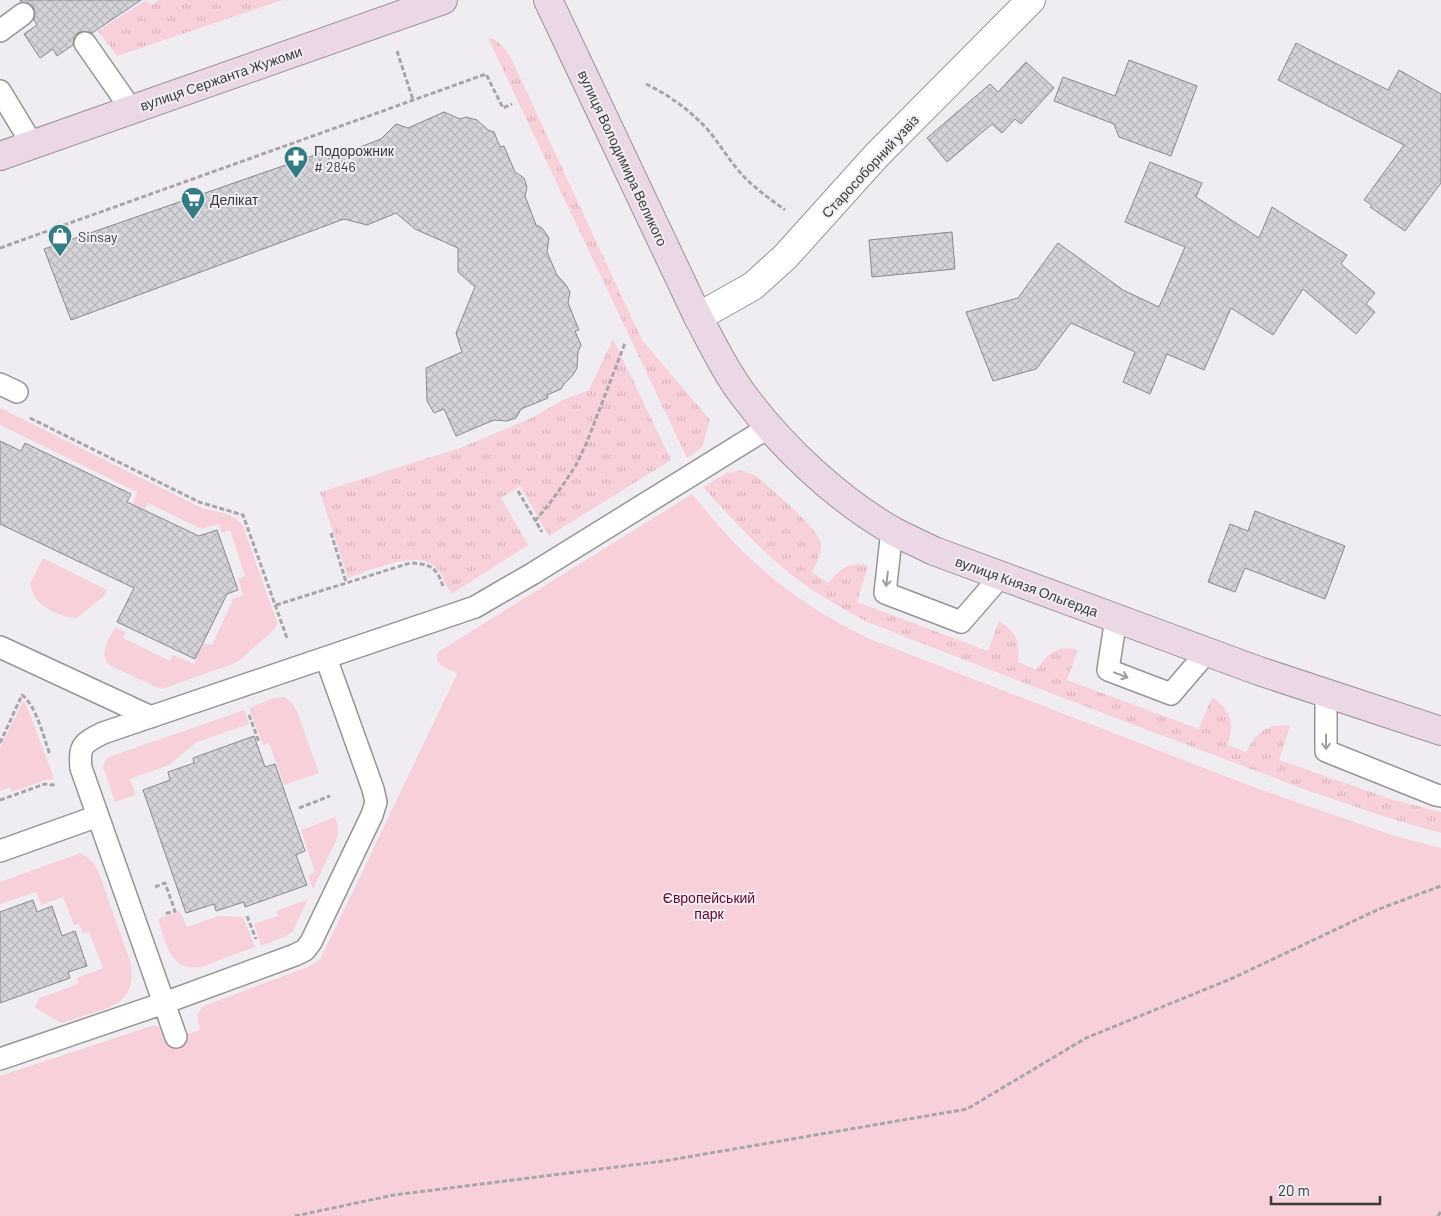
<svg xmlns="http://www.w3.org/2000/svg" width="1441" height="1216" viewBox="0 0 1441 1216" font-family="Barlow,sans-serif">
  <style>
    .grass { fill: url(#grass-tufts) }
    .green { fill: #f8d0da }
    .building { fill: url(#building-cross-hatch); stroke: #89888d }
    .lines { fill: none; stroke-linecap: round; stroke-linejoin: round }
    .lane-casing { stroke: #979498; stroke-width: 24 }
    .street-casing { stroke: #979498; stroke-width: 30 }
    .secondary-casing { stroke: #979498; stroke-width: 30 }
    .path { stroke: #a7a5a9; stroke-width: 3; stroke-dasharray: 5 2.5; stroke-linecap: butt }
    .lane { stroke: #fff; stroke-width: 21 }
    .street { stroke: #fff; stroke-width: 28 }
    .secondary { stroke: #ecd7e6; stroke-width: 28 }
    .oneway { stroke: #9e9d9e }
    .labels { text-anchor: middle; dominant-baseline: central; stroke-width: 4; stroke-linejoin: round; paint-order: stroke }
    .street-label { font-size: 14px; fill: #3c3b3d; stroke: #f0edf2 }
    .poi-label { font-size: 14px; fill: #3c3b3d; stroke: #f0edf2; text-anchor: start }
    .park-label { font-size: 14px; fill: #660331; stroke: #f0edf2 }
  </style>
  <defs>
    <pattern id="grass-tufts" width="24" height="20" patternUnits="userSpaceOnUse" patternTransform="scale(1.25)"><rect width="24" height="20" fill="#f8d0da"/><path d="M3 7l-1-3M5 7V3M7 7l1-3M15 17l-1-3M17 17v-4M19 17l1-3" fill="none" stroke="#d6b4bc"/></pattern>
    <pattern id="building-cross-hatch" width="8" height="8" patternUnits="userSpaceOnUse" patternTransform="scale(1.25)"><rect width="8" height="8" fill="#d4d3d8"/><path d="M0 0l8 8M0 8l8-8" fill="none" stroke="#b7b6ba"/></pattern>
  </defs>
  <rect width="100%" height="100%" fill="#f0edf2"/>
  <path class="grass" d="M 146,0 L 151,5 L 159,0 L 283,0 L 117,56 L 98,31 Z
    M 488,38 C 498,39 504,48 510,56 L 642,340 L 710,420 L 703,445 L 700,449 L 687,458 Z
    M 613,339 L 671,460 L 549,536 L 520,486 L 501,498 L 528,545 L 453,593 C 444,587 444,574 436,567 C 416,549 370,571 348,578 L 320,492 L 460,448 L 529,419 L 563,400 L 589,390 Z
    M 741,470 L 752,474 L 759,478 C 772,491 821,529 821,546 C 821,556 816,564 812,572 L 828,583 C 841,569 846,562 867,565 L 868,567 L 857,602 L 988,651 L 999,621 C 1017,633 1020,641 1018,662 L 1036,670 C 1047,654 1057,644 1078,650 L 1067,680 L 1199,729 L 1212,697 C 1232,711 1234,723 1228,745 L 1246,752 C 1256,733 1268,722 1290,726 L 1279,760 L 1391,799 L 1441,812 L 1441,833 L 1389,818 L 1309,791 L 1071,701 L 867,622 C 844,609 822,597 801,582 C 764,555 733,520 703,487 L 727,473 Z"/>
  <path class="green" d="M 0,408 L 204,509 C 219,512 233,513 243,526 L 277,622 L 276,628 L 241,659 L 233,664 L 165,688 L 161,689 L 156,687 L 109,665 C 98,653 109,640 115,627 L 126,632 L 123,638 L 170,661 L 173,655 L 194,664 L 204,643 L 212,645 L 233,599 L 243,595 L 238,579 L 245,576 L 230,530 L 222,533 L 219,524 L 201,529 L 148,503 L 145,509 L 133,504 L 137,492 L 0,425 Z
    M 692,494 C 704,508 715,522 727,535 C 767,579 817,614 870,639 L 1256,788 L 1395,836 L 1441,848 L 1441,1216 L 0,1216 L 0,1076 L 154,1025 C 163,1026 165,1033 168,1040 L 200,1030 L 197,1015 L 202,1007 L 206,1005 L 308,967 L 317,962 L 321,958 L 457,674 C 448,668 432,665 438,652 Z
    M 43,558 L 107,590 L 105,595 L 77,618 C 65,618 43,609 36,599 C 33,595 32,589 30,584 Z
    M 285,697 L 292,703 L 297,711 L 319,773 L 284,785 L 269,743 L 263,745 L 249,708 L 274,698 Z
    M 23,701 L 26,704 L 54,778 L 53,780 L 46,780 L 12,792 L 10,787 L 0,791 L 0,748 Z
    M 244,710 L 249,724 L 197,742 L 169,765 L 130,779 L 136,795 L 115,802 L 103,767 L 105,761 L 109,757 Z
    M 335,817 L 338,826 L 338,836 L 313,889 L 308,875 L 315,872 L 301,830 Z
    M 80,853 C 90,858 94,863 99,873 L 131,964 C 135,995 123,1003 96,1012 C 84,1016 73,1019 62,1023 L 35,1008 L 39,998 L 78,984 L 77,978 L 103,968 L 89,932 L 83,933 L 79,924 L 74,925 L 63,897 L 41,905 L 36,892 L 0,904 L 0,882 Z
    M 308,899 L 293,931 L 284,937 L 261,946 L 254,924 L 278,916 L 276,911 Z
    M 180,911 L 187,927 L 219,916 L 243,917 L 255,947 L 201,967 C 169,972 166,942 158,919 Z"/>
  <path class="building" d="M 20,0 L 141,0 L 92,33 L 84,31 L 78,33 L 74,38 L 73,45 L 57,56 L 53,49 L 40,58 L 24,34 L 37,25 L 34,20 L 35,12 L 33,6 L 28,3 L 21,2 Z
    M 1296,43 L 1388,90 L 1399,70 L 1441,94 L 1441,183 L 1405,231 L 1370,207 L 1372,205 L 1364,200 L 1404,145 L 1278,80 Z
    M 1129,60 L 1197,86 L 1171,156 L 1119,137 L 1114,124 L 1054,101 L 1063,77 L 1115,96 Z
    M 1026,62 L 1054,88 L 1021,124 L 1015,119 L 1002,133 L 992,124 L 947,162 L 927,138 L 990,84 L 998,92 Z
    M 444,112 L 460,119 L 466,117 L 477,120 L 488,130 L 494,132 L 500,147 L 504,146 L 515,172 L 524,178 L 527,187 L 525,196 L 536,225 L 542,228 L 549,238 L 547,252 L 557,275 L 566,285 L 570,292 L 568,303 L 579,330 L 575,331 L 581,345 L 578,352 L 577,368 L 573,375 L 564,384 L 561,389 L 547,395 L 548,398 L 521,409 L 516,418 L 507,421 L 494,420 L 456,436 L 444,409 L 434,413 L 427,401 L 426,368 L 462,352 L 456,333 L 475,287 L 458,272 L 458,248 L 415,229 L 396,213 L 367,225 L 344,219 L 71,320 L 44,249 L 326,151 L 329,159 L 381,139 L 396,124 L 408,128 Z
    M 1150,162 L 1202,183 L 1196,197 L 1259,238 L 1272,207 L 1347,255 L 1341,264 L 1375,293 L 1366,304 L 1375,312 L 1356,334 L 1303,289 L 1273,335 L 1231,308 L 1204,370 L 1167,354 L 1150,394 L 1123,382 L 1135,352 L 1071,323 L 1036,369 L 993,381 L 966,312 L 1018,298 L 1058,243 L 1123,290 L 1159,307 L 1185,247 L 1125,222 Z
    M 952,232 L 955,269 L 872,277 L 869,240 Z
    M 0,441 L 21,451 L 25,443 L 131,494 L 127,502 L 199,536 L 217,530 L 238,590 L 227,594 L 195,659 L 117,622 L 134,588 L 0,524 Z
    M 1255,511 L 1345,546 L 1325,599 L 1245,568 L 1235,592 L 1208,582 L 1230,524 L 1248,531 Z
    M 254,736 L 265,767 L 275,764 L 305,851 L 296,855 L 307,885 L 245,907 L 244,902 L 216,911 L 214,904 L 186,913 L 143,790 L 170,780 L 168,772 L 194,763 L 193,758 Z
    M 33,900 L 37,912 L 52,906 L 62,936 L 75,931 L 87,966 L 68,972 L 70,978 L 0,1003 L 0,912 Z"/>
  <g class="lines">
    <defs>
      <path id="lane" d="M 0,31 L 23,14
        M 85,43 L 131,109
        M 0,91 L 32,144
        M 0,384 L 17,392
        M 892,530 L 885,593 L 961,622 L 1000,577
        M 1116,618 L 1108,670 L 1171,694 L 1207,652
        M 0,647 L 151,717
        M 1326,693 L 1326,751 L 1436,795 L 1441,796
        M 0,851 L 98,816
        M 176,1037 L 81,768 C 79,745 83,743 103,733 L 475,607 L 532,574 L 769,427
        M 0,1059 L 164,1003 L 295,955 L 305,950 L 311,942 L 372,815 L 376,802 L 373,789 L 326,658"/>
      <path id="street" d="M 698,317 L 753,286 L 785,257 L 876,156 L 1031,0"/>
      <path id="secondary" d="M 548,0 L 698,317 C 712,343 725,371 744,396 C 782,447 837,499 893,531 C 906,538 920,544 934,551 L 1259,671 L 1441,731
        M 0,156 L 443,0"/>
    </defs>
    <use href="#lane" class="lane-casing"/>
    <use href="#street" class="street-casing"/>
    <use href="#secondary" class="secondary-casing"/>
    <path class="path" d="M 397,51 L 413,100
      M 646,84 C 669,95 691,111 708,130 C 719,143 727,157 738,170 C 751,186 769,198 785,210
      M 0,248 L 486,74 L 503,108 L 512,104
      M 30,418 L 199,502 L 243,515 L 287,638
      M 518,491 L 542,532
      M 535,521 L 550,503 L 565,482 L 576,465 L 587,442 L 625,343
      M 331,533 L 346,582
      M 276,605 L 410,563 C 431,564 436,567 443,586
      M 249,715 L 259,742
      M 0,743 L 22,695 C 36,705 44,738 50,755
      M 0,800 L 45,784 L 52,785 L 56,784
      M 299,808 L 330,796
      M 155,887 L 165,883 L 175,911 L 164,914
      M 247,916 L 256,939
      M 295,1216 L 394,1195 L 664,1161 L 967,1109 L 1086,1038 L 1233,978 L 1379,909 L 1441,886
      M 1438,1216 L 1441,1211"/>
    <use href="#lane" class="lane"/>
    <use href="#street" class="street"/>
    <use href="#secondary" class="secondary"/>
  </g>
  <defs><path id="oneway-shaft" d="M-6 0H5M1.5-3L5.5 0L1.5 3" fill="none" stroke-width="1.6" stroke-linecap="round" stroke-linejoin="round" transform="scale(1.25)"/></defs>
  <g class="oneway">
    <use href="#oneway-shaft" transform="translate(887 579) rotate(97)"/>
    <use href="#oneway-shaft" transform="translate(1121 675) rotate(21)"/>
    <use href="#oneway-shaft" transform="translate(1326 742) rotate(90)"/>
  </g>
  <defs>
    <symbol id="pharmacy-pin" viewBox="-11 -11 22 30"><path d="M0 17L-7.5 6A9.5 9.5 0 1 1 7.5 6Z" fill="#347c83" stroke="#f0edf2"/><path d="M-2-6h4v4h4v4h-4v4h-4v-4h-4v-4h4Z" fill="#fff"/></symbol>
    <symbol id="supermarket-pin" viewBox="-11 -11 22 30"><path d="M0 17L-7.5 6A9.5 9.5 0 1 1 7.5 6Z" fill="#347c83" stroke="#f0edf2"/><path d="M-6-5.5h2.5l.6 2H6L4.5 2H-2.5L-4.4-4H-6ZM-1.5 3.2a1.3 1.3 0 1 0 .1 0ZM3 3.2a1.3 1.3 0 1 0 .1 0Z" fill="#fff"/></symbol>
    <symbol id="shop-pin" viewBox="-11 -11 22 30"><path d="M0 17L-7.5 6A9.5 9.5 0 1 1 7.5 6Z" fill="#347c83" stroke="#f0edf2"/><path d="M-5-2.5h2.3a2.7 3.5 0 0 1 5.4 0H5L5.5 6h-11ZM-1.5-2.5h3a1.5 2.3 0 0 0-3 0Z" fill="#fff"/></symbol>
  </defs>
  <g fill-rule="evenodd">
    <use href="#pharmacy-pin" x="282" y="144" width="28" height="38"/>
    <use href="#supermarket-pin" x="179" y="185" width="28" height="38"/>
    <use href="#shop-pin" x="46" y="222" width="28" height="38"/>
  </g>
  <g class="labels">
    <g class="street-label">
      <text transform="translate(221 78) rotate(-19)">вулиця Сержанта Жужоми</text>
      <text transform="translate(623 158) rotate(65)">вулиця Володимира Великого</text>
      <text transform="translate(870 166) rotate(-47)">Старособорний узвіз</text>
      <text transform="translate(1027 586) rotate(20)">вулиця Князя Ольгерда</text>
    </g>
    <g class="poi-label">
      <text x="314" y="150">Подорожник<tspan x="314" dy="16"># 2846</tspan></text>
      <text x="210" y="199">Делікат</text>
      <text x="78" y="236">Sinsay</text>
    </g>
    <g class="park-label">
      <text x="709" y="897">Європейський<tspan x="709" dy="16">парк</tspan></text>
    </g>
  </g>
  <path d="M1271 1196v8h109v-8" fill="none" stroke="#3c3b3d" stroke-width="2.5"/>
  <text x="1278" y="1196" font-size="15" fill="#3c3b3d" stroke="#f0edf2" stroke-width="4" paint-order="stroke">20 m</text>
</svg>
